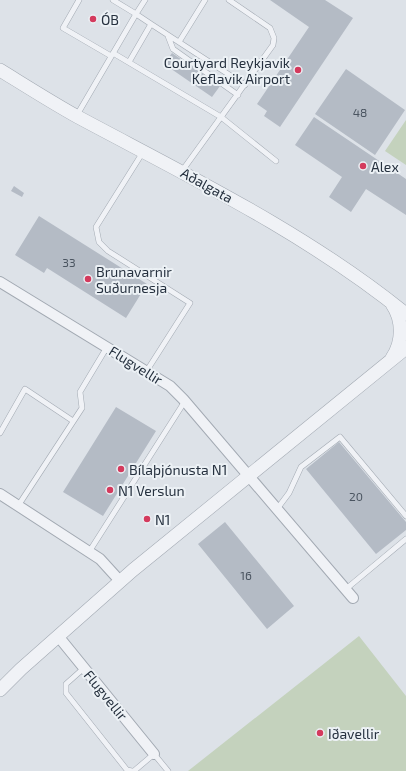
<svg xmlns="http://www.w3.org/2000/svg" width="406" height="771" viewBox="0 0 406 771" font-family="'Exo 2',sans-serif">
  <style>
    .green { fill: #c4d2bd }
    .building { fill: #b4bbc5 }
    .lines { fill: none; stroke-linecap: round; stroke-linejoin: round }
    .service-casing { stroke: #a2a9b2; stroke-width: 6 }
    .minor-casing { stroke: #a2a9b2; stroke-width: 12 }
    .tertiary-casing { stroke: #a2a9b2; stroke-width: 14 }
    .service { stroke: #f0f2f6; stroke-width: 5 }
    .minor { stroke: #f0f2f6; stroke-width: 10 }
    .tertiary { stroke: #f0f2f6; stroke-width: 13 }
    .poi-dot { fill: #d43a5d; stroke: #ecf1f5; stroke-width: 1.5 }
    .labels { text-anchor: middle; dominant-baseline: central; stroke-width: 4; stroke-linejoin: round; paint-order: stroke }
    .number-label { font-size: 12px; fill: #4a5460 }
    .poi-label { font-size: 14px; fill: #26313f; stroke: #ecf1f5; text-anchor: start }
    .street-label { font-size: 14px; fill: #26313f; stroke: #ecf1f5 }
  </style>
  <rect width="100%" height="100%" fill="#dde2e8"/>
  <path class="green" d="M 406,120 L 406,165 L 385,151 Z
    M 359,636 L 406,696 L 406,771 L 188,771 Z"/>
  <path class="building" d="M 270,0 L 325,0 L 353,18 L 280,127 L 264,116 L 267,111 L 257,104 L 309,27 Z
    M 172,53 L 220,86 L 212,97 L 164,64 Z
    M 346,69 L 405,110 L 375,155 L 315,114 Z
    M 314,117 L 406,179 L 406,215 L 366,189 L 351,212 L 329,197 L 342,177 L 295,145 Z
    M 14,186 L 24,193 L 22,197 L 11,191 Z
    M 39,216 L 147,284 L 126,318 L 47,268 L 44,273 L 15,255 Z
    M 116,407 L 156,431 L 103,516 L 63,492 Z
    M 339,442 L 406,522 L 406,530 L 376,554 L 306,469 Z
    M 225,522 L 294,606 L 267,629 L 198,544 Z"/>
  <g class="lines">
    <defs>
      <path id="service" d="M 79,0 L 63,28 L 111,56
        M 151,24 L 245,85
        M 168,36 L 173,49 L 238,95
        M 179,42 L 205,0
        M 113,53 L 221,117 L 276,161
        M 129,62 L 151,24 L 136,14 L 145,0
        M 77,115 L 136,14 L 113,0
        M 143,152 L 96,227 L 99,242 L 108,251 L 190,303 L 146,372
        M 182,171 L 273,45 L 274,38 L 270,28 L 229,0
        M 0,433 L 25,389 L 73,421
        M 18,506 L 82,408 L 80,392 L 107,347
        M 277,509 L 289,493 L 301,467 L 340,437 L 406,516
        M 89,552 L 185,401
        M 346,589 L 406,539
        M 84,668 L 66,684 L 66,693 L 127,770 L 132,771
        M 134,771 L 154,754 L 168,771"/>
      <path id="minor" d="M 0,282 L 170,386 L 183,399 L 353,598
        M 0,494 L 100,559 L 120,581
        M 58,636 L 154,754"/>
      <path id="tertiary" d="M 0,70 C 26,86 51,102 78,117 C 190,177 306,233 406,314
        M 392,304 C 403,320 403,342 392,358
        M 0,690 L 21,669 L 133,570 L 406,348"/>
    </defs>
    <use href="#service" class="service-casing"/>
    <use href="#minor" class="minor-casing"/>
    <use href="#tertiary" class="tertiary-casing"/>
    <use href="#service" class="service"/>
    <use href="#minor" class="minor"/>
    <use href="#tertiary" class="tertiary"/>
  </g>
  <g class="poi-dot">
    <circle cx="93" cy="19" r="4"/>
    <circle cx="298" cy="70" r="4"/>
    <circle cx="363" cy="166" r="4"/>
    <circle cx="88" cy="279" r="4"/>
    <circle cx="121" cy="469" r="4"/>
    <circle cx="110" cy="490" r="4"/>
    <circle cx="147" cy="519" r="4"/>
    <circle cx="320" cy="733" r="4"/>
  </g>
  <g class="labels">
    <g class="number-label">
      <text x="360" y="112">48</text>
      <text x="69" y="262">33</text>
      <text x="356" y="496">20</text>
      <text x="246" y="575">16</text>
    </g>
    <g class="poi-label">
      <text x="101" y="19">ÓB</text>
      <text x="290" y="62" text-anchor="end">Courtyard Reykjavik<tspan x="290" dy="16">Keflavik Airport</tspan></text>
      <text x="371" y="166">Alex</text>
      <text x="96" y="271">Brunavarnir<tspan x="96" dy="16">Suðurnesja</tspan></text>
      <text x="129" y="469">Bílaþjónusta N1</text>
      <text x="118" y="490">N1 Verslun</text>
      <text x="155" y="519">N1</text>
      <text x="328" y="733">Iðavellir</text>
    </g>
    <g class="street-label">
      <text transform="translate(207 185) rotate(29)">Aðalgata</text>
      <text transform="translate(136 365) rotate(32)">Flugvellir</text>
      <text transform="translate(106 695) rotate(51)">Flugvellir</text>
    </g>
  </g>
</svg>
